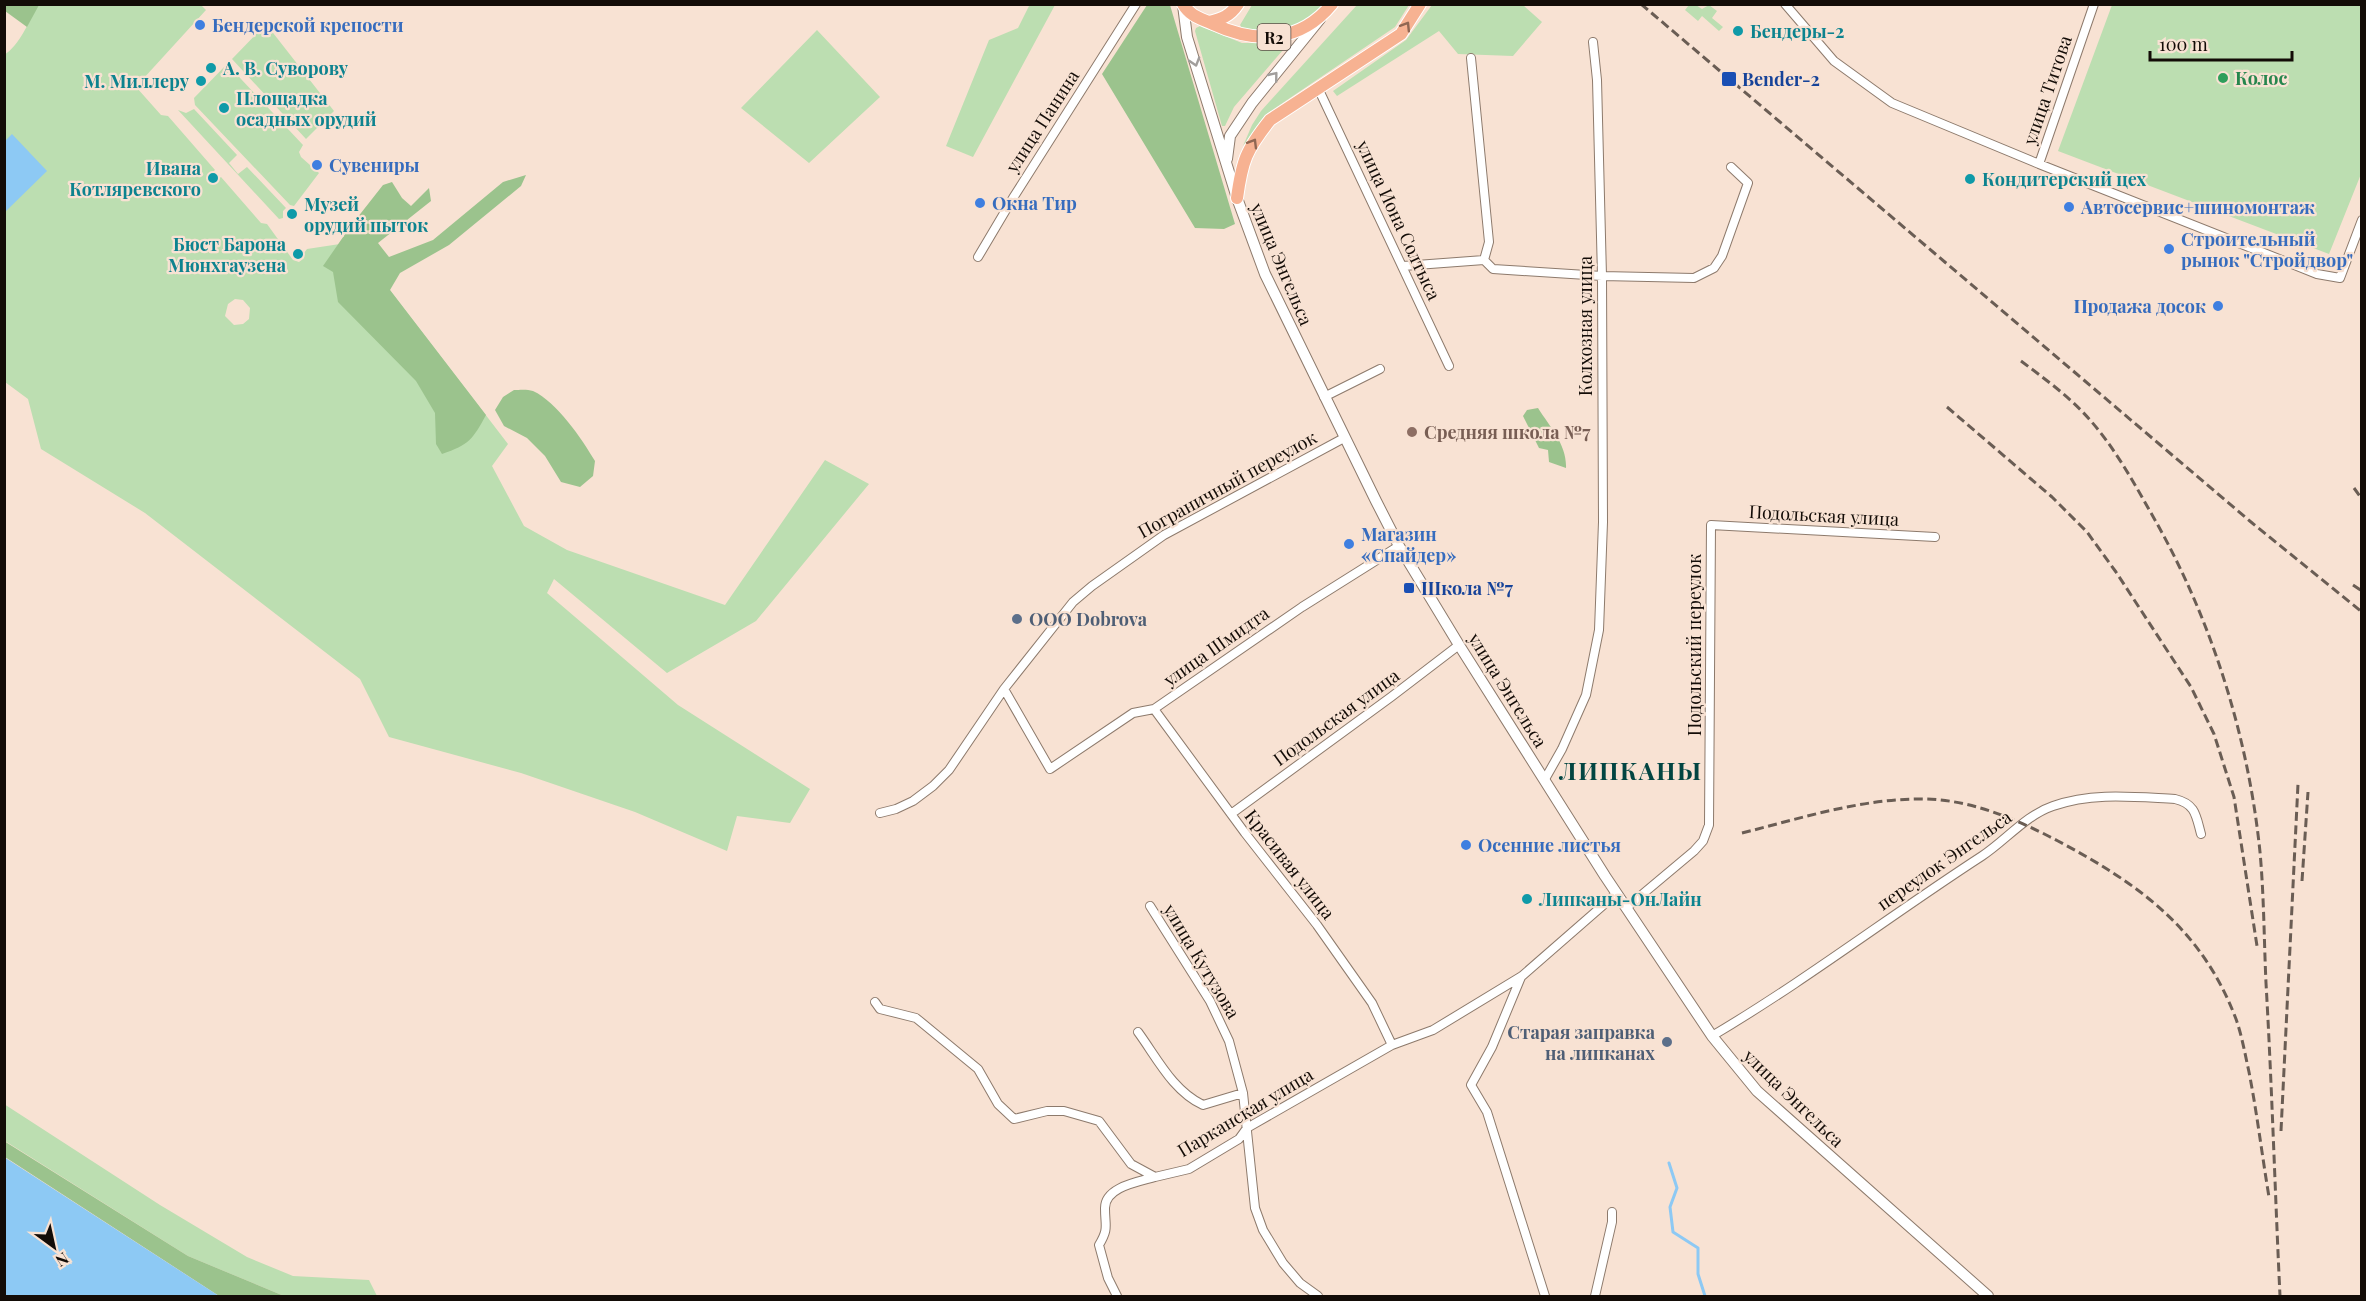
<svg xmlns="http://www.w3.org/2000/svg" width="2366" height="1301" viewBox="0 0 2366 1301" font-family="'Playfair Display',serif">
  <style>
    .green { fill: #bcdeb1; fill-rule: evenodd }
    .forest { fill: #9bc38d }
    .water { fill: #8dc9f4 }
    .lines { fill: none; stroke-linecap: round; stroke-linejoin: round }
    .stream { stroke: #8dc9f4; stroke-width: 3 }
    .minor-casing { stroke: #8d7a6c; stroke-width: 10 }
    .tertiary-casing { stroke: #8d7a6c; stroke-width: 12 }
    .primary-casing { stroke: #fff; stroke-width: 14 }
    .minor { stroke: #fff; stroke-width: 8 }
    .tertiary { stroke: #fff; stroke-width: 10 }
    .primary { stroke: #f7b292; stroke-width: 12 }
    .rail { stroke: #6a5d54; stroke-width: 3; stroke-dasharray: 9 4.5; stroke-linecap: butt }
    .oneway { stroke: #906753 }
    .oneway2 { stroke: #a19e9c }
    .shop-dot { fill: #3f7fe0; stroke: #f8e2d3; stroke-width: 2 }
    .culture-dot { fill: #0f9aa8; stroke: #f8e2d3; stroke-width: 2 }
    .leisure-dot { fill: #2e9e5b; stroke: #f8e2d3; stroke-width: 2 }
    .transit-dot { fill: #1a4fb4; stroke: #f8e2d3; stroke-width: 2 }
    .education-dot { fill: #8d6e63; stroke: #f8e2d3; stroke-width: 2 }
    .service-dot { fill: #5c6f8a; stroke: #f8e2d3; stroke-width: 2 }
    .labels { text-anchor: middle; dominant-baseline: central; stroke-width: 4.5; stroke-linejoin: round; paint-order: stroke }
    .shield { fill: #f8e2d3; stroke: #584c44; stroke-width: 1.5 }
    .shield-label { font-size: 16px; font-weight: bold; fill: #130c07 }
    .shop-label { font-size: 18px; font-weight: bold; fill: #366cbe; stroke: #f8e2d3; text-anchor: start }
    .culture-label { font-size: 18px; font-weight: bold; fill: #0d838f; stroke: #f8e2d3; text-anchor: start }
    .leisure-label { font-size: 18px; font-weight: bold; fill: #27864d; stroke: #f8e2d3; text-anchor: start }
    .transit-label { font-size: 18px; font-weight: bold; fill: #164399; stroke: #f8e2d3; text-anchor: start }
    .street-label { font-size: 18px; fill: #130c07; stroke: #f8e2d3 }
    .education-label { font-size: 18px; font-weight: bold; fill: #785e54; stroke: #f8e2d3; text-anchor: start }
    .service-label { font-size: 18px; font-weight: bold; fill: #4e5e75; stroke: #f8e2d3; text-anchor: start }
    .district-label { font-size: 24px; font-weight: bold; letter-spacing: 1.5px; fill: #024542; stroke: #f8e2d3 }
  </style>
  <rect width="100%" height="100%" fill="#f8e2d3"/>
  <path class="green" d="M 1030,4 L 1055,5 L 973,157 L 946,146 L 989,40 L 1018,28 Z
    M 38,5 L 201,5 L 206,10 L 143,79 L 135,80 L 137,88 L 161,115 L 168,116 L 215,170 L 206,178 L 211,184 L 221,177 L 261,223 L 267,224 L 293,260 L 299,262 L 304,258 L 304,253 L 307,249 L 353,242 L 508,444 L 492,466 L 524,526 L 567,550 L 725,605 L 825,460 L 869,484 L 756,621 L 667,673 L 554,579 L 547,593 L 678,705 L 810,789 L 790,823 L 737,816 L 727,851 L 635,812 L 521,773 L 389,737 L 360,679 L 145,513 L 41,449 L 28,399 L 5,382 L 4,55 C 20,45 29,21 38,5 ZM 235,299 L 243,300 L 250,308 L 249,319 L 243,324 L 234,325 L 225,316 L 228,304 Z
    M 1252,5 L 1326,5 C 1305,30 1273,35 1242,28 L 1240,25 Z
    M 1357,5 L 1409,5 L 1395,27 L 1265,115 L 1243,146 L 1252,125 L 1261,111 Z
    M 1432,5 L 1523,5 L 1542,22 L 1513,56 L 1458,54 L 1439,31 L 1337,96 L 1333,91 L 1406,40 Z
    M 1689,5 L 1696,5 L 1702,9 L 1709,5 L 1717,11 L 1712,18 L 1723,27 L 1719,31 L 1702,16 L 1698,21 L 1685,10 Z
    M 2112,5 L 2361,5 L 2361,174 L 2329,254 L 2058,151 Z
    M 264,26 L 270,29 L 334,111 L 306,139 L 232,59 Z
    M 1200,26 L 1242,43 L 1278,43 L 1284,45 L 1283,50 L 1234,107 L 1225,126 L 1222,126 L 1195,31 L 1196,28 Z
    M 817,30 L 880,97 L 809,163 L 741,108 Z
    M 227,64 L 303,145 L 299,152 L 301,157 L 319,173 L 294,206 L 290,205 L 195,105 L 194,98 Z
    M 194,109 L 237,155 L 229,163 L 238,174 L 247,167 L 286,208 L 283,211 L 283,218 L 279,219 L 178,110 L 186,113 Z
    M 4,1104 L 160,1205 L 247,1257 L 293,1276 L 369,1280 L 377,1296 L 284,1296 L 188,1256 L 5,1141 Z"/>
  <path class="forest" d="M 5,4 L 39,4 L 39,5 L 27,27 L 5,11 Z
    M 1147,5 L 1170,5 L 1235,224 L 1224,229 L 1195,228 L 1102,74 Z
    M 526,175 L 521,186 L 449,245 L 400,273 L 390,290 L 486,415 C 473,439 469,445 442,454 L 436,444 L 435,413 L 416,381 L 338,302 L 333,272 L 323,266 L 350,227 L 383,185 L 392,182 L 402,198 L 411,206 L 429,188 L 431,201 L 378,243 L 389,257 L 433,240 L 503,182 Z
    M 514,390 C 519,390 527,389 533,391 C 557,402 582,439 595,461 L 593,476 L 580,487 L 561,482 L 545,456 L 527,438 L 504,426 L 495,410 L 503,397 Z
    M 1538,408 C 1550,427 1567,445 1566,468 L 1549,462 L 1548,450 L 1539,448 L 1523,416 L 1527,410 Z
    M 4,1141 L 188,1256 L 284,1296 L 219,1296 L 5,1157 Z"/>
  <path class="water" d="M 12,134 L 47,171 L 5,212 L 5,141 Z
    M 4,1157 L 219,1296 L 5,1296 Z"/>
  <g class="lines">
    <path class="stream" d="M 1669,1163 L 1677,1188 L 1670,1207 L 1673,1232 L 1698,1248 L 1698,1274 L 1705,1296"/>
    <defs>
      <path id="minor" d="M 1785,4 L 1834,61 L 1892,103 L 2039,164
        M 2094,4 L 2039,164 L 2317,274 L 2340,278 L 2362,220
        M 1471,58 L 1489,242 L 1484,260
        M 1318,88 L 1449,366
        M 978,257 L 1013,198 L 1136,4
        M 1403,266 L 1484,260 L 1493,269 L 1602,276 L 1694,278 L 1714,268 L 1722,256 L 1748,183 L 1731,167
        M 1324,397 L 1380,369
        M 1004,689 L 1050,769 L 1133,713 L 1154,709 L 1302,607 L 1399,546
        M 1154,709 L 1245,833 L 1317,925 L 1372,1003 L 1392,1045
        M 1545,779 L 1562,749 L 1586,695 L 1599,630 L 1603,522 L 1602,276 L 1597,80 L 1593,42
        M 880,813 L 896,809 L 913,801 L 933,786 L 949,770 L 1004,689 L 1073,602 L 1092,586 L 1164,535 L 1344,438
        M 1231,814 L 1391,697 L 1459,645
        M 1150,906 L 1210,1001 L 1229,1041 L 1243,1093 L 1255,1208 L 1263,1230 L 1283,1263 L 1300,1283 L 1318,1296
        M 1626,908 L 1694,851 L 1703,841 L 1709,825 L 1711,525 L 1935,537
        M 1521,977 L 1492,1047 L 1471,1085 L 1487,1112 L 1545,1296
        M 875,1002 L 880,1009 L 916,1018 L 978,1069 L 998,1104 L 1014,1119 L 1047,1111 L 1064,1111 L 1099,1121 L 1131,1164 L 1155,1177 L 1189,1169 L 1239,1139 L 1247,1128 L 1392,1045 L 1433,1030 L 1522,976 L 1616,894
        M 1138,1032 C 1157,1058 1173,1091 1203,1105 L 1243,1093
        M 1712,1036 C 1805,981 1891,915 1982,856 C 2005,841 2026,815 2053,806 C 2093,792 2134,797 2175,799 C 2196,804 2196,816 2201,834
        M 1117,1296 L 1108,1278 L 1099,1245 C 1109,1228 1105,1227 1105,1208 C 1105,1187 1138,1182 1155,1177
        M 1595,1296 L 1612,1222 L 1612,1212"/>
      <path id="tertiary" d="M 1183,5 L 1187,37 L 1237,198 L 1265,274 L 1376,501 L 1399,546 L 1459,645 L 1605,876 L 1712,1036 L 1757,1091 L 1988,1296
        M 1227,159 L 1230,136 L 1252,103 L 1320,19"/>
      <path id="primary" d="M 1183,4 C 1191,17 1200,18 1213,24 C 1256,44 1300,43 1332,4
        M 1209,22 C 1222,19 1230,16 1238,4
        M 1237,198 C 1242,161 1246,150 1270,120 L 1401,34 L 1420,4"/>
    </defs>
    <use href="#minor" class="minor-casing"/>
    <use href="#tertiary" class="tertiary-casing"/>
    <use href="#primary" class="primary-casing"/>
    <use href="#minor" class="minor"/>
    <use href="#tertiary" class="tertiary"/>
    <use href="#primary" class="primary"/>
    <path class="rail" d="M 1641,4 L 2251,522 L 2362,612
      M 2021,361 C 2045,379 2070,397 2090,420 C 2114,447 2133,481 2151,513 C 2210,615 2248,734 2260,852 C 2264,896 2264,940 2266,983 C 2272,1088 2275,1192 2280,1296
      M 1947,407 L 2052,497 L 2087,532 L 2116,572 L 2191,687 L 2214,734 L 2234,797 L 2257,946
      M 2354,488 L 2362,499
      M 2353,585 L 2362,591
      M 1742,833 C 1802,818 1863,798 1925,799 C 1972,800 2016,819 2058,841 C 2139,884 2202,929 2236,1019 C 2242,1036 2245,1054 2249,1072 C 2257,1113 2262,1155 2269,1197
      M 2302,881 L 2308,792
      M 2281,1131 L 2298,784"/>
  </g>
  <defs><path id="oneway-chevron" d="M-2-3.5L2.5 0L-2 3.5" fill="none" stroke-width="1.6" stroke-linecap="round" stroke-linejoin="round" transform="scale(1.5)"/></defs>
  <g class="oneway">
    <use href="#oneway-chevron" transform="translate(1406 26) rotate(-58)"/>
    <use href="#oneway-chevron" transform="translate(1253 143) rotate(-59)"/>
  </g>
  <g class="oneway2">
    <use href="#oneway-chevron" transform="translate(1195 62) rotate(73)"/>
    <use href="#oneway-chevron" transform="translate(1274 76) rotate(-51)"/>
  </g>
  <g class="shop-dot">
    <circle cx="200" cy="25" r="6"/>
    <circle cx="317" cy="165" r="6"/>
    <circle cx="980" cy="203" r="6"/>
    <circle cx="2069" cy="207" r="6"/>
    <circle cx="2169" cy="249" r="6"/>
    <circle cx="2218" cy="306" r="6"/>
    <circle cx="1349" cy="544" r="6"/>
    <circle cx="1466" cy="845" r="6"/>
  </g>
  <g class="culture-dot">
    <circle cx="1738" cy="31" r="6"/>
    <circle cx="211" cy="68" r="6"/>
    <circle cx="201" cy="81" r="6"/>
    <circle cx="224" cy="108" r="6"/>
    <circle cx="213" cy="178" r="6"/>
    <circle cx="1970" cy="179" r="6"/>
    <circle cx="292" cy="214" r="6"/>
    <circle cx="298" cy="254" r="6"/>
    <circle cx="1527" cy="899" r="6"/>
  </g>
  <circle class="leisure-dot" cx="2223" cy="78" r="6"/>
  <g class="transit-dot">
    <rect x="1721" y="71" width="16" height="16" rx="3"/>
    <rect x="1403" y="582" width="12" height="12" rx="3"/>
  </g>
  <circle class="education-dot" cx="1412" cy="432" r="6"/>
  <g class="service-dot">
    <circle cx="1017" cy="619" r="6"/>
    <circle cx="1667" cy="1042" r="6"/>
  </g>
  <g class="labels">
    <rect class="shield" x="1257.5" y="24" width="33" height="26" rx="4.5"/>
    <g class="shield-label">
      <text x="1274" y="37">R2</text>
    </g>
    <g class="shop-label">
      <text x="212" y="25">Бендерской крепости</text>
      <text x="329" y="165">Сувениры</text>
      <text x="992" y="203">Окна Тир</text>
      <text x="2081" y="207">Автосервис+шиномонтаж</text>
      <text x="2181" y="239">Строительный<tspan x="2181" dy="21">рынок "Стройдвор"</tspan></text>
      <text x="2206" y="306" text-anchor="end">Продажа досок</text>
      <text x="1361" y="534">Магазин<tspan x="1361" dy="21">«Спайдер»</tspan></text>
      <text x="1478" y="845">Осенние листья</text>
    </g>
    <g class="culture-label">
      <text x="1750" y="31">Бендеры-2</text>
      <text x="223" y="68">А. В. Суворову</text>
      <text x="189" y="81" text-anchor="end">М. Миллеру</text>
      <text x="236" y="98">Площадка<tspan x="236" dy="21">осадных орудий</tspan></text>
      <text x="201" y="168" text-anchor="end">Ивана<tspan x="201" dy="21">Котляревского</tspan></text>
      <text x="1982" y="179">Кондитерский цех</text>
      <text x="304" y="204">Музей<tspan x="304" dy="21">орудий пыток</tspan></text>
      <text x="286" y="244" text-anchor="end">Бюст Барона<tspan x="286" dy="21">Мюнхгаузена</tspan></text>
      <text x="1539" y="899">Липканы-ОнЛайн</text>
    </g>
    <g class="leisure-label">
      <text x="2235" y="78">Колос</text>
    </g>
    <g class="transit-label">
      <text x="1742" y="79">Bender-2</text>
      <text x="1421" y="588">Школа №7</text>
    </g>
    <g class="street-label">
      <text transform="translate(2047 90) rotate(-71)">улица Титова</text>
      <text transform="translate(1042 121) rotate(-57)">улица Панина</text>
      <text transform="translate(1399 220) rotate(65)">улица Иона Солтыса</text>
      <text transform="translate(1282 264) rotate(67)">улица Энгельса</text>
      <text transform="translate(1585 326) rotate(-90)">Колхозная улица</text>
      <text transform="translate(1227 484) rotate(-29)">Пограничный переулок</text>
      <text transform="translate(1824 515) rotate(3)">Подольская улица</text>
      <text transform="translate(1694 645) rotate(-90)">Подольский переулок</text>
      <text transform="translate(1216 646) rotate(-35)">улица Шмидта</text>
      <text transform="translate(1508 690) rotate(58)">улица Энгельса</text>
      <text transform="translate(1336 717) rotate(-36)">Подольская улица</text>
      <text transform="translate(1944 860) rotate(-35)">переулок Энгельса</text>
      <text transform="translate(1290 864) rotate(52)">Красивая улица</text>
      <text transform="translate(1202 961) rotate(59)">улица Кутузова</text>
      <text transform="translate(1794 1098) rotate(44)">улица Энгельса</text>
      <text transform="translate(1245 1112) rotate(-31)">Парканская улица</text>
    </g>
    <g class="education-label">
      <text x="1424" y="432">Средняя школа №7</text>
    </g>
    <g class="service-label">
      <text x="1029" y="619">OOO Dobrova</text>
      <text x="1655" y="1032" text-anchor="end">Старая заправка<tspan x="1655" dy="21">на липканах</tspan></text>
    </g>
    <g class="district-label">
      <text x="1631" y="770">ЛИПКАНЫ</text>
    </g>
  </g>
  <rect width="2366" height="1301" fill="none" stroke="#130c07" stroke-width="12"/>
  <g transform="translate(54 1247) rotate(147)" stroke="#f8e2d3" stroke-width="4.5" paint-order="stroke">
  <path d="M0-4.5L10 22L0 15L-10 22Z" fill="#130c07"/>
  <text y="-9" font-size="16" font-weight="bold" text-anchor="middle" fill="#130c07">N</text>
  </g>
  <path d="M2150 51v9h142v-9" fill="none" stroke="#130c07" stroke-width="3"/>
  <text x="2159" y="51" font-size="18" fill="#130c07" stroke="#f8e2d3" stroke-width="4.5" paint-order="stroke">100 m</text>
</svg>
